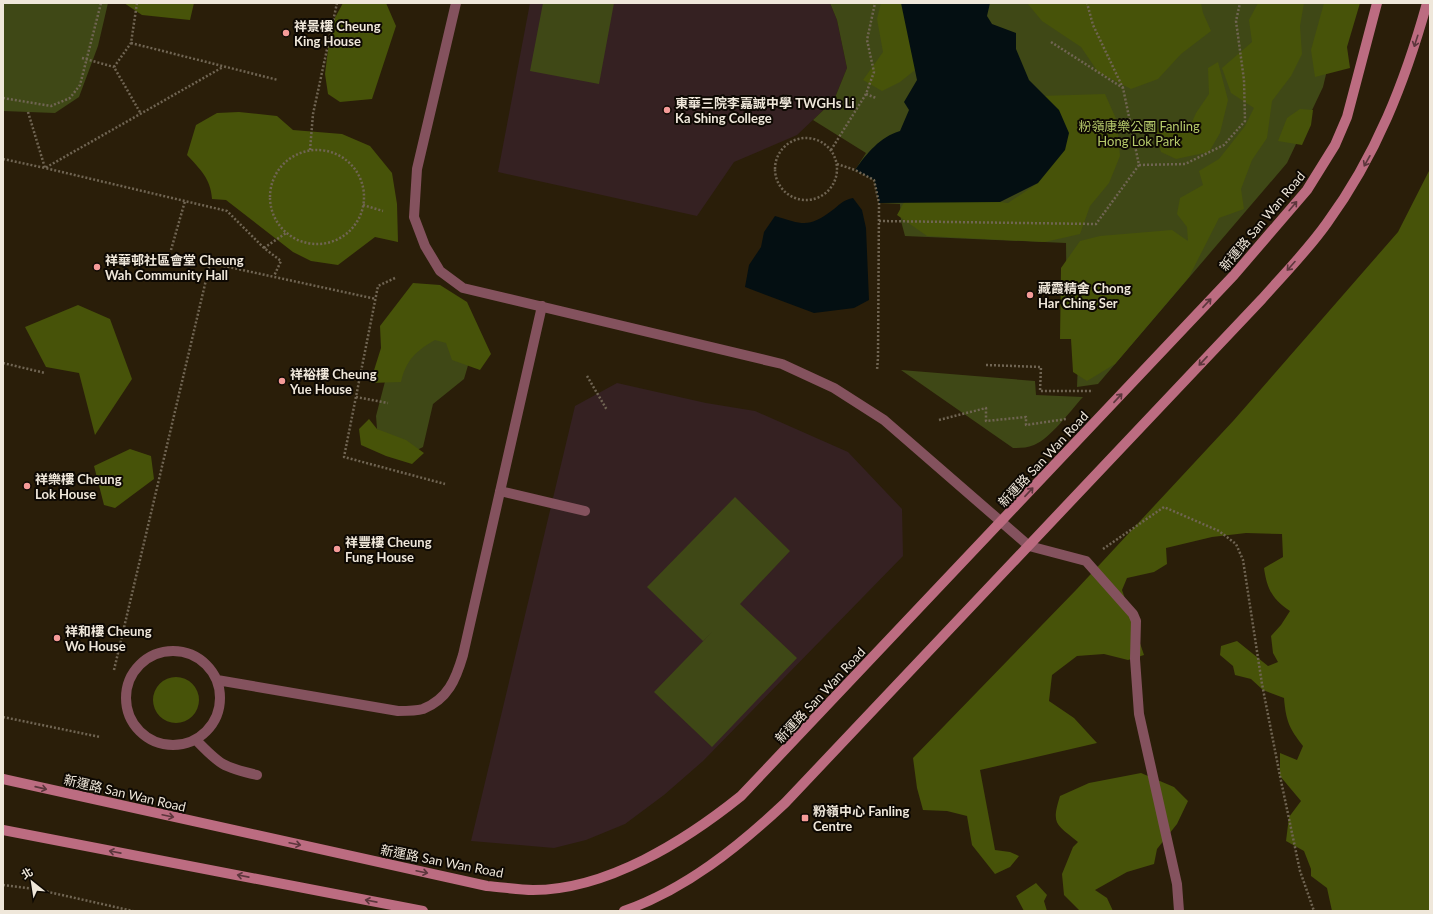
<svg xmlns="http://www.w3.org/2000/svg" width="1433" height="914" viewBox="0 0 1433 914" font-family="Lato,'Noto Sans TC',sans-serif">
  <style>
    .education { fill: #352122 }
    .green { fill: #3f4816 }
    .forest { fill: #475309 }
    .water { fill: #040f12 }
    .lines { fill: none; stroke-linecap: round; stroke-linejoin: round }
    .path { stroke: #706553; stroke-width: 2.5; stroke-dasharray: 2 2; stroke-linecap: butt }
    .lane { stroke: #84525e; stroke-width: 10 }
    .secondary { stroke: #bc6c81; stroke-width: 10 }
    .oneway { stroke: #5c363c }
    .poi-dot { fill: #f59b98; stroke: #0e0903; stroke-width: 1.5 }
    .labels { text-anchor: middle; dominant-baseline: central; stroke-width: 4; stroke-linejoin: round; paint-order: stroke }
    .poi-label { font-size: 13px; font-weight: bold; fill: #efe7da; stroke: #0e0903; text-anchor: start }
    .park-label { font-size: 13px; fill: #b6ca6b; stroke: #0e0903 }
    .street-label { font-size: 13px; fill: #efe7da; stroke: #0e0903 }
  </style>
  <rect width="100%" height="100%" fill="#2a1e09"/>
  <path class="education" d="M 530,3 L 830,3 L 837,20 L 847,68 L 834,100 L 797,135 L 734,162 L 697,216 L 498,172 Z
    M 617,383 L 706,403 L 755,411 L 848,452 L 902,509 L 903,556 L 703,761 L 664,795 L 625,824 L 586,840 L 554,848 L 471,841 L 575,406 Z"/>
  <path class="green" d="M 3,3 L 108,3 L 98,46 L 79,97 L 55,113 L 3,111 Z
    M 543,3 L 614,3 L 599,84 L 530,71 Z
    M 830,3 L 1343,3 L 1323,87 L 1287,163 L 1098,384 L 1077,387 L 1079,334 L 1067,332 L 1066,243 L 905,236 L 901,221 L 900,204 L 879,203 L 874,180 L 855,170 L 866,153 L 813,120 L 834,100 L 847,68 L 837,20 Z
    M 440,330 L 469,362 L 464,379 L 433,404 L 423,447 L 411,453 L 377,429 L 376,416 L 388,370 Z
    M 901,370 L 1035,381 L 1036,395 L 1083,397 C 1071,410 1050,439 1034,445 C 1027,448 1021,448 1013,448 Z
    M 735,497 L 790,551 L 740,604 L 797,658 L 712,747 L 654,692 L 713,631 L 703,641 L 647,587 Z"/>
  <path class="forest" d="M 124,3 L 194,3 L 190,20 L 142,15 Z
    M 343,3 L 386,3 L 396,26 L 372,99 L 340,102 L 328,94 L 325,74 L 331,25 Z
    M 881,3 L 905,3 L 920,66 L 900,82 L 882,91 L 863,80 L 883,52 L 877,19 Z
    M 1027,3 L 1201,3 L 1203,13 L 1211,31 L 1181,54 L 1158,79 L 1131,89 L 1098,72 L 1081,47 L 1042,21 Z
    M 1258,3 L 1304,3 L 1300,26 L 1302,54 L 1291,76 L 1272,101 L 1267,138 L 1252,160 L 1241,189 L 1244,209 L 1219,218 L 1189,277 L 1115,364 L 1087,381 L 1073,372 L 1071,339 L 1060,339 L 1061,268 L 1080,241 L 1100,236 L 1172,230 L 1188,241 L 1187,227 L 1177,214 L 1180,198 L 1203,185 L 1199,171 L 1219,159 L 1245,126 L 1254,108 L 1231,93 L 1222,68 L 1252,42 L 1249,20 Z
    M 1324,3 L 1360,3 L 1347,47 L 1350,68 L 1315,77 L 1311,50 Z
    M 1218,62 L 1228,100 L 1220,133 L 1209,152 L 1176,159 L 1161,152 L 1156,135 L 1152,132 L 1165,125 L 1189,129 L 1196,113 L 1209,94 L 1208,68 Z
    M 1105,94 L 1117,121 L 1120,156 L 1109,183 L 1090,206 L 1080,234 L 1045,242 L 927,236 L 897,215 L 910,191 L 1008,203 L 1038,183 L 1039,96 Z
    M 1300,109 L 1313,110 L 1311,125 L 1302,145 L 1278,141 L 1287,118 Z
    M 239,112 L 277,116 L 293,130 L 342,134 L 370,146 L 392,173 L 397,204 L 398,242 L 375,237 L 338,265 L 311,261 L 293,252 L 226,200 L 212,199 C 211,179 200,169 187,155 L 196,125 L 217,113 Z
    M 1430,169 L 1430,911 L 1332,911 L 1327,888 L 1311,876 L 1311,869 L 1304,851 L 1286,841 L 1289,817 L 1301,801 L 1280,776 L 1280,753 L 1297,760 L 1303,746 C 1289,728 1286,721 1284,698 L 1263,690 L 1251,679 L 1235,675 L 1233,666 L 1220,655 L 1221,646 L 1237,641 L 1268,666 L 1278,662 L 1273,653 L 1271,636 L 1281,625 L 1290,611 C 1272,599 1267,589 1264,568 L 1283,557 L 1282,534 L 1246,533 L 1212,537 L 1166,548 L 1167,564 L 1154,572 L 1127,578 L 1122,590 L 1144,655 L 1128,660 L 1104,654 L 1077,656 L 1052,675 L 1049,701 L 1074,718 L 1097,743 L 980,770 L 995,850 L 1010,852 L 1019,856 L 1010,867 L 995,874 L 972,845 L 967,816 L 947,811 L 923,810 L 917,788 L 913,758 L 1076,590 L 1234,420 L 1398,232 Z
    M 413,283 L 440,285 L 467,302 L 491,354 L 480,370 L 452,360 L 446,343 L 435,340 C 416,351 406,360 401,382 L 370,383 L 381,348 L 380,326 Z
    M 78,305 L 110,319 L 132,379 L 95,435 L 79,373 L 46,367 L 25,327 Z
    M 369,419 L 377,429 L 406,440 L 424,453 L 412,464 L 386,456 L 361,445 L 359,429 Z
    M 130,449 L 151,456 L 154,479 L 115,508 L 104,505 L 94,466 Z
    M153 700a23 23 0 1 1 46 0a23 23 0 1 1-46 0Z
    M 1141,773 L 1174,787 L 1188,801 L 1177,824 L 1157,849 L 1154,864 L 1127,872 L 1095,890 L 1107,898 L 1113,911 L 1080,911 L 1064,895 L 1062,874 L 1073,847 L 1078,842 C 1056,824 1051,825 1060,796 L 1089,783 Z
    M 1036,883 L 1047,895 L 1044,901 L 1047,911 L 1024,911 L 1016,896 Z"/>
  <path class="water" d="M 901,3 L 990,3 L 987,16 L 992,24 L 1016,33 L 1016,49 L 1029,80 L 1059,110 L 1069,133 L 1065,150 L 1038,183 L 1000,202 L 879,203 L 874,180 L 855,170 C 867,153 880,137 900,131 L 909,110 L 904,102 L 917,80 Z
    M 853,198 L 862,210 L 866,228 L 869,300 L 854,308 L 814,313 L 745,287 L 749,265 L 761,247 L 764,232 L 775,216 C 804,225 809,228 834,209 C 841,203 844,200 853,198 Z"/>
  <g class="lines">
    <path class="path" d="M 137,3 L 131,43 L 114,67 L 141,114
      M 1051,42 L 1123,88
      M 131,43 L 278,80
      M 82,58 L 114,67
      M 866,94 L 876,98
      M 3,98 L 51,106 L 70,98 L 80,85 L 101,3
      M 28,112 L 45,168 L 227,211 L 264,248 L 281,261 L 274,276
      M775 169a31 31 0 1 1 62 0a31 31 0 1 1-62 0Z
      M 310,150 L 313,114 L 337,3
      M 831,150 L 866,94 L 874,72 L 867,40 L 875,3
      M270 197a47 47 0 1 1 94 0a47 47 0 1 1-94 0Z
      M 3,159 L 45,168 L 223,67
      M 837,164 L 855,170 L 874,180 L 879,203 L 878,358 L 877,370
      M 1139,165 L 1185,164 L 1224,145 L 1245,121 L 1244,80 L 1236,21 L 1240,3
      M 363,205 L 383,211
      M 879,221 L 1096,224 L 1139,165 L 1123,88 L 1093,25 L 1087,3
      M 264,248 L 286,233
      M 171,250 L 185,201
      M 395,278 L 378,286 L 344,457 L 445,484
      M 3,363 L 45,373
      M 986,365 L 1041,367 L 1040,391 L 1093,391
      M 587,376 L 607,410
      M 356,397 L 388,403
      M 939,420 L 986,408 L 986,421 L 1026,417 L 1026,425 L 1066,419
      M 1103,549 L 1164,507 L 1219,531 L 1236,544 L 1243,560 L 1262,684 L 1280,776 L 1300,871 L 1314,911
      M 114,670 L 210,263 L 376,299
      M 3,717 L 100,737
      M 3,885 L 35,889 L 133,911"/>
    <path class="lane" d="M 456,3 L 417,169 L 414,217 L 425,246 L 440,271 L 463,288 L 782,364 L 834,388 L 884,420 L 1029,546 L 1086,561 L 1133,614 L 1136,621 L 1135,659 L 1139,714 L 1177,884 L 1179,911
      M 500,491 L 585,511
      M126 698a47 47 0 1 1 94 0a47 47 0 1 1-94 0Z
      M 217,680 L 398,711 C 406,711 416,711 423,709 C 448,699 456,679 463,655 L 542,306
      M 196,740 C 220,765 223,767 257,775"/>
    <path class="secondary" d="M 3,779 L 487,886 C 502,887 518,890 533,890 C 607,890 685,841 741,796 L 1234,275 L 1307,190 L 1335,145 L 1347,117 L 1377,3
      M 3,830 L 423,911
      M 624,911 C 686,889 738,847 785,803 L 1262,299 C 1284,274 1308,250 1327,223 C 1376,156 1405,82 1427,3"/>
  </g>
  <defs><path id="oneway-shaft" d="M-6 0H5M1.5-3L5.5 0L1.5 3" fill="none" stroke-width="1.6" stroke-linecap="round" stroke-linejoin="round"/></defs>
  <g class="oneway">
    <use href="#oneway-shaft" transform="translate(1416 41) rotate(108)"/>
    <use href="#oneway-shaft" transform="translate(1367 161) rotate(119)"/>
    <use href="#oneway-shaft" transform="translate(1293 206) rotate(-50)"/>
    <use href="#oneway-shaft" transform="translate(1291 266) rotate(132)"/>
    <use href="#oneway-shaft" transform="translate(1207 303) rotate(-47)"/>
    <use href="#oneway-shaft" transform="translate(1203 361) rotate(133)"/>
    <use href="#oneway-shaft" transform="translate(1118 398) rotate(-47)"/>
    <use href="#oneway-shaft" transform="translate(1029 492) rotate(-47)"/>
    <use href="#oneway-shaft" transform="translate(41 788) rotate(13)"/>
    <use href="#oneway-shaft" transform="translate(168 816) rotate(12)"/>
    <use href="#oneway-shaft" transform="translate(295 844) rotate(12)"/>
    <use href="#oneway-shaft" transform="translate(115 852) rotate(-169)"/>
    <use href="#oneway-shaft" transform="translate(422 872) rotate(12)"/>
    <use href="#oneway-shaft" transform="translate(243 876) rotate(-169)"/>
    <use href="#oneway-shaft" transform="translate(371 901) rotate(-169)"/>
  </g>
  <g class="poi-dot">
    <circle cx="286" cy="33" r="4"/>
    <circle cx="667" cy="110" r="4"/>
    <circle cx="97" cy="267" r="4"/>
    <circle cx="1030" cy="295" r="4"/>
    <circle cx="282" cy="381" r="4"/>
    <circle cx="27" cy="486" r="4"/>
    <circle cx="337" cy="549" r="4"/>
    <circle cx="57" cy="638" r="4"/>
    <rect x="801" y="814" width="8" height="8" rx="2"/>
  </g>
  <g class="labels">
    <g class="poi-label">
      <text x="294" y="26">祥景樓 Cheung<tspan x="294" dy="15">King House</tspan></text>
      <text x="675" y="103">東華三院李嘉誠中學 TWGHs Li<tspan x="675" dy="15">Ka Shing College</tspan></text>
      <text x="105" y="260">祥華邨社區會堂 Cheung<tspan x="105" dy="15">Wah Community Hall</tspan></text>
      <text x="1038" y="288">藏霞精舍 Chong<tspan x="1038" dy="15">Har Ching Ser</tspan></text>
      <text x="290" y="374">祥裕樓 Cheung<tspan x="290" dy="15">Yue House</tspan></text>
      <text x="35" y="479">祥樂樓 Cheung<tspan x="35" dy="15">Lok House</tspan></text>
      <text x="345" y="542">祥豐樓 Cheung<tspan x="345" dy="15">Fung House</tspan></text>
      <text x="65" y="631">祥和樓 Cheung<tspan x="65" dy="15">Wo House</tspan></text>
      <text x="813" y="811">粉嶺中心 Fanling<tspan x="813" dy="15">Centre</tspan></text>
    </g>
    <g class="park-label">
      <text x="1139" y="126">粉嶺康樂公園 Fanling<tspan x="1139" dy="15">Hong Lok Park</tspan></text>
    </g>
    <g class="street-label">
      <text transform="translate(1262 221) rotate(-50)">新運路 San Wan Road</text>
      <text transform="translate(1043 459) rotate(-47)">新運路 San Wan Road</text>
      <text transform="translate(820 695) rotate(-47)">新運路 San Wan Road</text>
      <text transform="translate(125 793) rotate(13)">新運路 San Wan Road</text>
      <text transform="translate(442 861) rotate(11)">新運路 San Wan Road</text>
    </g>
  </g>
  <rect width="1433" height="914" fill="none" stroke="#efe7da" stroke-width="8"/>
  <g transform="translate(32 882) rotate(330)" stroke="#0e0903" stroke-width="3" paint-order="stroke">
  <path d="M0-3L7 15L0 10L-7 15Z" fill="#efe7da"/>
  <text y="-6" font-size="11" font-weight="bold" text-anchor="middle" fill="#efe7da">北</text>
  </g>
</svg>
